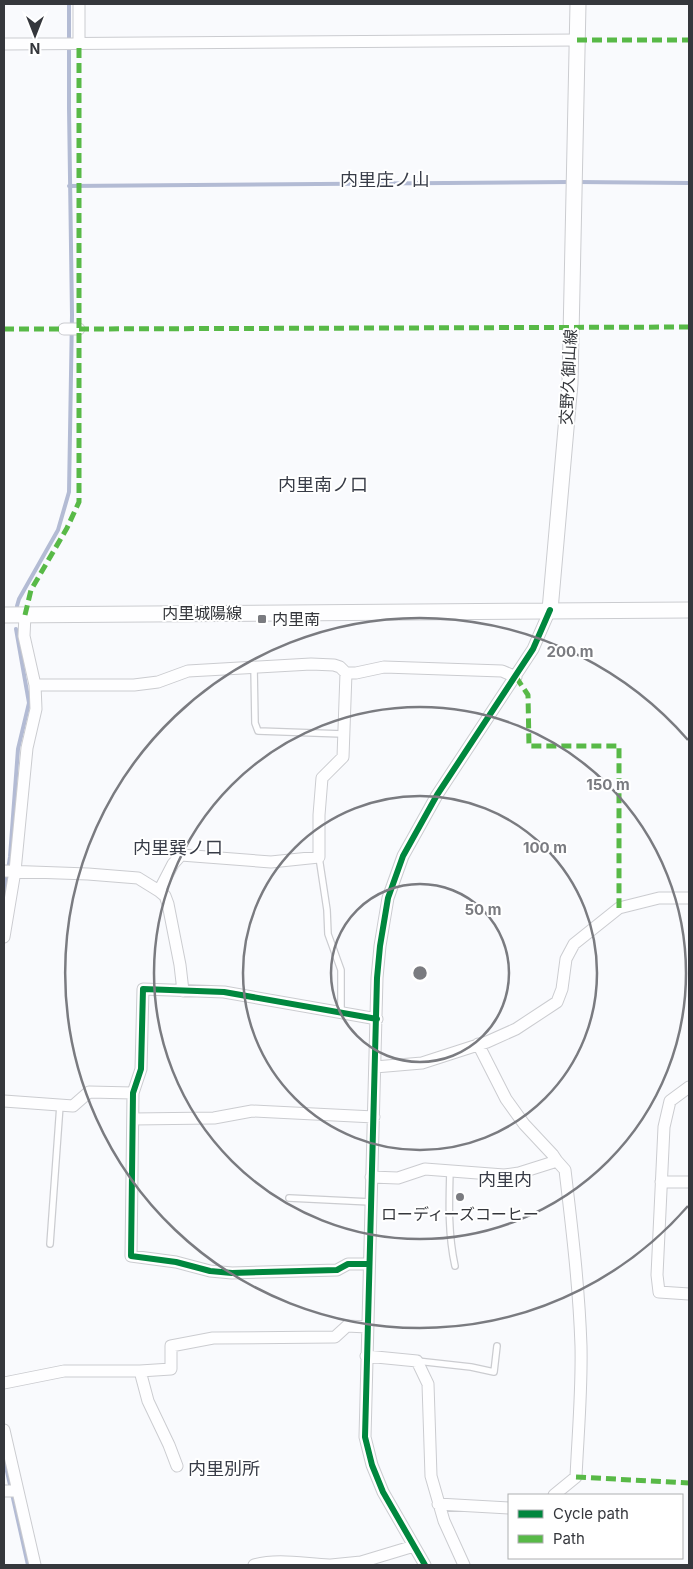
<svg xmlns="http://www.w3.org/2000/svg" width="693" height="1569" viewBox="0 0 693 1569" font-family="Inter,'Noto Sans JP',sans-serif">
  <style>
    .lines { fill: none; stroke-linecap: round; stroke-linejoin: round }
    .stream { stroke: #b3bbd4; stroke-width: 4 }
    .lane-casing { stroke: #cbccd0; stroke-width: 8 }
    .street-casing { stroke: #cbccd0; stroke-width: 13 }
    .secondary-casing { stroke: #cbccd0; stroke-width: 17 }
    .lane { stroke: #fefeff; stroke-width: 5.5 }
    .street { stroke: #fefeff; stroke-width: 11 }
    .secondary { stroke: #fefeff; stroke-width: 15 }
    .quiet { stroke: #58b947; stroke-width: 5; stroke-dasharray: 10 5; stroke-linecap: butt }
    .cycleway-casing { stroke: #fff; stroke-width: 9 }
    .cycleway { stroke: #00873e; stroke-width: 6 }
    .ring { fill: none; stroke: #7a7b80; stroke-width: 2.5 }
    .poi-dot { fill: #7a7b80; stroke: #fff; stroke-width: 2 }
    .labels { text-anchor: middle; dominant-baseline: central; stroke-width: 4; stroke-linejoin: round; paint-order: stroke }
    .street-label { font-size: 16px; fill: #35373c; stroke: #fff }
    .poi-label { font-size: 16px; fill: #35373c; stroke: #fff; text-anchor: start }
    .neighbourhood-label { font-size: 18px; fill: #383c47; stroke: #fff }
    .centre { fill: #7a7b80; stroke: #fff; stroke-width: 2.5 }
    .ring-label { font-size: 15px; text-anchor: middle; font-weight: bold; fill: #7a7b80; stroke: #fff; stroke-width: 4; stroke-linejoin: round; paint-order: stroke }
  </style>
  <rect width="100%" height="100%" fill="#f9fafd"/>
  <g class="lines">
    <path class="stream" d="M 577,182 L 689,183
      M 69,186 L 570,182
      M 17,606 L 19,599 L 58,530 L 69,492 L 72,315 L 69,108 L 69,4
      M 4,897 L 10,857 L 18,749 L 29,703 L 16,629
      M 4,1458 L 28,1565"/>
    <defs>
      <path id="lane" d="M 254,667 L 255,723 L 258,731 L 343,734
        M 319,857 L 327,910 L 328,934 L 341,970 L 341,1012
        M 450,1171 C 449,1203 448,1234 455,1266
        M 289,1198 L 371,1202
        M 50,1244 L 60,1105
        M 417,1361 L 471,1367 L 494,1372 L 497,1346"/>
      <path id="street" d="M 79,4 L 79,43
        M 4,44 L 577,40
        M 64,329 L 79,329
        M 35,685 L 134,685 L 158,682 L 188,671 L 311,664 L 334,665 L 340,667 L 346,673 L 356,673 L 384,667 L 502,671 L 516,677
        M 4,871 L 88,874 L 138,878 L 159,891 L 165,896 L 168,904 L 180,965 L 183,991
        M 159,891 L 173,864 L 181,855 L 271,862 L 319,857 L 319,815 L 322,778 L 343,757 L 346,673
        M 4,937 L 15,871 L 27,748 L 36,709 L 35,685 L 24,636 L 25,615
        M 375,1067 L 422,1063 L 487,1042 L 516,1029 L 557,1002 L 562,989 L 566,959 L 574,944 L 619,908 L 659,898 L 689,898
        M 689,1087 L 670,1101 L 664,1127 L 657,1275 L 659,1292 L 689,1294
        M 4,1101 L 73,1106 L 89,1092 L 133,1093
        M 133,1119 L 214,1118 L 252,1111 L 374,1117
        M 371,1177 L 398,1178 L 425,1169 L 504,1175 L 519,1173 L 557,1161 L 553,1155 L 524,1124 L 506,1099 L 478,1044
        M 661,1182 L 689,1182
        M 369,1264 L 348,1264 L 337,1270 L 232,1273 L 210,1271 L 176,1262 L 131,1256 L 133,1093 L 141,1069 L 143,989 L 224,992 L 377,1019
        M 366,1356 L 417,1361 L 428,1384 L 431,1476 L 444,1521 L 464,1565
        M 140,1371 L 171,1369 L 171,1346 L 213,1338 L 335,1337 L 347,1326 L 367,1327
        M 4,1383 L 64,1371 L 140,1371 L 148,1401 L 169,1445 L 177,1466
        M 4,1430 L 35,1565
        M 4,1491 L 18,1491
        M 554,1495 L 576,1477 C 578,1433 582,1390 581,1346 C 579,1287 572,1229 565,1170 L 557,1161
        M 438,1504 L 509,1508
        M 254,1565 C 277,1558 305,1564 329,1565
        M 331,1565 L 361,1562 L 414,1546
        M 425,1565 L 383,1492 L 372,1465 L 365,1437 L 377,978 L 380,946 L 388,898 L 403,856 L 437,795 L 533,649 L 550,610"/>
      <path id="secondary" d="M 550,610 L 570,383 L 578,4
        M 4,615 L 689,610"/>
    </defs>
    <use href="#lane" class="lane-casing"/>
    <use href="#street" class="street-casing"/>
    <use href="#secondary" class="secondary-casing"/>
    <use href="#lane" class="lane"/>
    <use href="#street" class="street"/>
    <use href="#secondary" class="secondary"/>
    <path class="quiet" d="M 577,40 L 689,40
      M 4,329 L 64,329
      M 79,329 L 689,327
      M 25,615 L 31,590 L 67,528 L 79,502 L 79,43
      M 516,677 L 528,695 L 529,746 L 619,746 L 619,908
      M 576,1477 L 689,1483"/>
    <defs>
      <path id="cycleway" d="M 369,1264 L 348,1264 L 337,1270 L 232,1273 L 210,1271 L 176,1262 L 131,1256 L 133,1093 L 141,1069 L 143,989 L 224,992 L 377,1019
        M 425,1565 L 383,1492 L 372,1465 L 365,1437 L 377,978 L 380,946 L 388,898 L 403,856 L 437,795 L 533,649 L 550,610"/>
    </defs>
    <use href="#cycleway" class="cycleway-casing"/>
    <use href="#cycleway" class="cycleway"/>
  </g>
  <g class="ring">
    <circle cx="420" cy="973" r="89"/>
    <circle cx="420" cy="973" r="177"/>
    <circle cx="420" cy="973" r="266"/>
    <path d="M688 1206A355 355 0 1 1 688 740"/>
  </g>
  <g class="poi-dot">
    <rect x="257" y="614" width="10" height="10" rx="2.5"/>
    <circle cx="460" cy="1197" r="5"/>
  </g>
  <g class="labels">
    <g class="street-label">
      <text transform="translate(568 377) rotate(-87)">交野久御山線</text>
      <text x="202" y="613">内里城陽線</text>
    </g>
    <g class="poi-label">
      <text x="272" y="619">内里南</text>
      <text x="460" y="1214" text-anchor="middle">ローディーズコーヒー</text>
    </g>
    <g class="neighbourhood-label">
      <text x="385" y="179">内里庄ノ山</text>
      <text x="323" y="484">内里南ノ口</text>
      <text x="178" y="847">内里巽ノ口</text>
      <text x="505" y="1179">内里内</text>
      <text x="224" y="1468">内里別所</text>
    </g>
  </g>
  <circle cx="420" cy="973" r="8" class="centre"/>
  <g class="ring-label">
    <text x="570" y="657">200 m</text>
    <text x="608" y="790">150 m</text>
    <text x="545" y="853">100 m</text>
    <text x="483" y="915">50 m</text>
  </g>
  <rect width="693" height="1569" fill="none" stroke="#35373c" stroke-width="10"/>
  <rect x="508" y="1494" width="175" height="65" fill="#ffffff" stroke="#aeafb1"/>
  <rect x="518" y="1510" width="25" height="8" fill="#00873e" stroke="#aeafb1"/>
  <text x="553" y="1519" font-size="15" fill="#35373c">Cycle path</text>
  <rect x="518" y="1535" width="25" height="8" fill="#58b947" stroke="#aeafb1"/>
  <text x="553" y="1544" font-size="15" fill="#35373c">Path</text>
  <g transform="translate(35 35) rotate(180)" stroke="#ffffff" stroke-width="4" paint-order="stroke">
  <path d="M0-4L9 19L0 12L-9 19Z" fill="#35373c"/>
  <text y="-8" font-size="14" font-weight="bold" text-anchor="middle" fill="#35373c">N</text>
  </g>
</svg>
